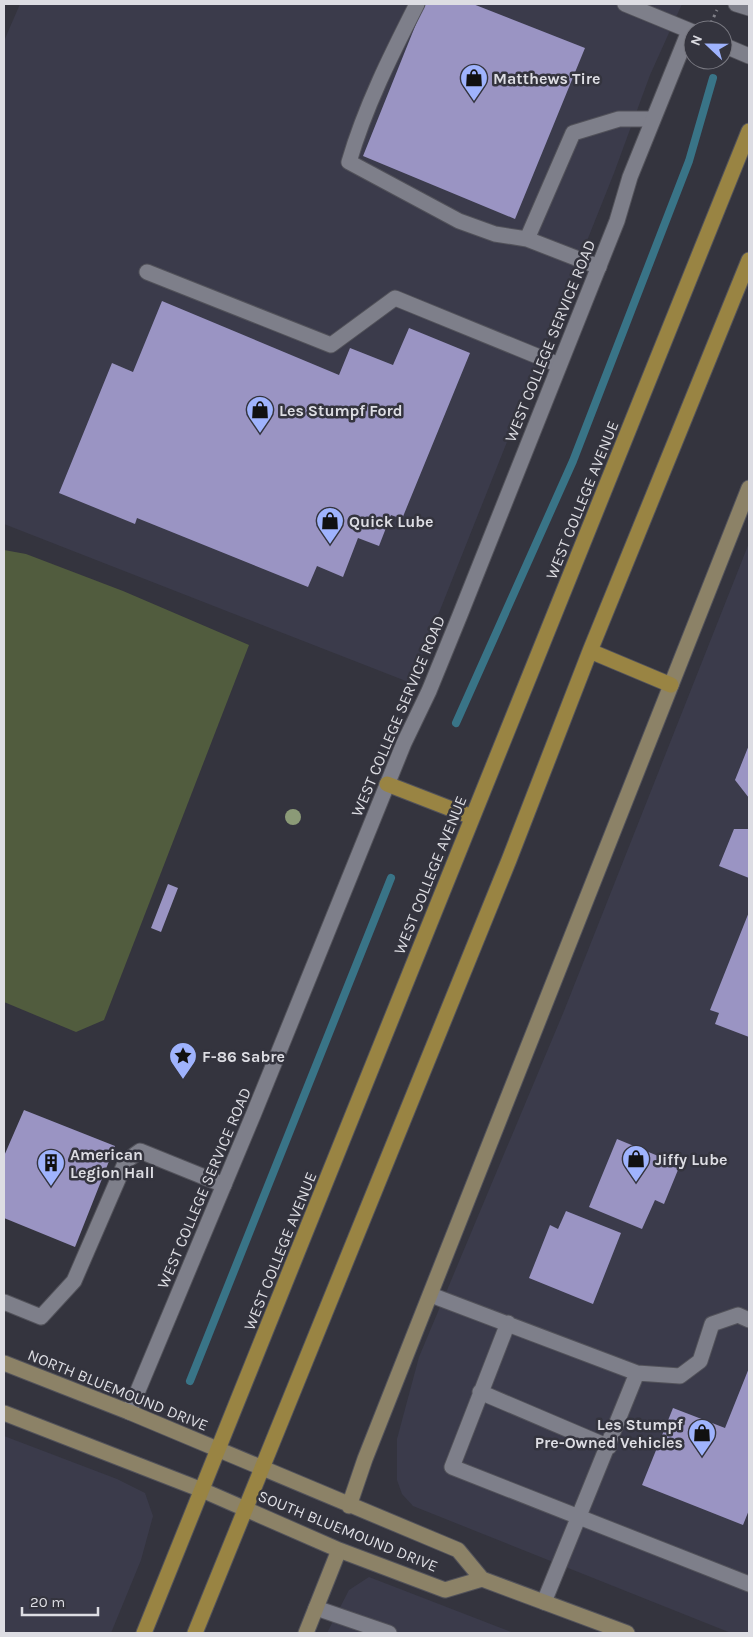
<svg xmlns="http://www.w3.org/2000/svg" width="753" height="1637" viewBox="0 0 753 1637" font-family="Karla,sans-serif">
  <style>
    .built { fill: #3b3b4b }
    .green { fill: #515c3e }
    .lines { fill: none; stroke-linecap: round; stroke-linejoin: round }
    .stream { stroke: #397487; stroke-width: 8 }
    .building { fill: #9a94c3 }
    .lane-casing { stroke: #52525a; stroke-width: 17 }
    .street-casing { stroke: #52525a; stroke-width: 17 }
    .secondary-casing { stroke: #52525a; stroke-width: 17 }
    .primary-casing { stroke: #52525a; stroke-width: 17 }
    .path { stroke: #818189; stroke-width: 3; stroke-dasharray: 2.5 4; stroke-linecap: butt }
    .lane { stroke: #7e7f8a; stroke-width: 15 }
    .street { stroke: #7e7f8a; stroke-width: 15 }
    .secondary { stroke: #8c8267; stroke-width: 15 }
    .primary { stroke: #998443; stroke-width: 15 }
    .tree { fill: #8b9a77 }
    .labels { text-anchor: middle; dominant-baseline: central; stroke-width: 5; stroke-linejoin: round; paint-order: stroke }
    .poi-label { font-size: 16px; font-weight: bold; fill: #dddde3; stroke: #34343e; text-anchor: start }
    .street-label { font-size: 16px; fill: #dddde3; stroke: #34343e }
  </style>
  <rect width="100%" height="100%" fill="#34343e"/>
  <path class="built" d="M 20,4 L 682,4 L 650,75 L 614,173 L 411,683 L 4,524 L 4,41 Z
    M 749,543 L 749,1633 L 731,1633 L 413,1506 L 402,1494 L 397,1480 L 397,1439 L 419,1357 L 564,1011 Z
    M 4,1436 L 117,1479 L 145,1493 L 153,1516 L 141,1560 L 111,1633 L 4,1633 Z
    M 369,1577 L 514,1633 L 327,1633 L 349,1590 Z"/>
  <path class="green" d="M 4,550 L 26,554 L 123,591 L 249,645 L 104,1020 L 76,1032 L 4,1002 Z"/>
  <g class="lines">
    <path class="stream" d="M 456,723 L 573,461 L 689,161 L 713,78
      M 190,1381 L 391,878"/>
  </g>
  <path class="building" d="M 424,4 L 473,4 L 585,48 L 515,219 L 363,156 Z
    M 162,301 L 339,375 L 350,348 L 393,365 L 409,328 L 470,353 L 402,519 L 391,515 L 379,546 L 358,538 L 343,577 L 317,566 L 308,587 L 137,518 L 135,524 L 59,493 L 112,363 L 133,372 Z
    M 749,745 L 749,798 L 735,780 Z
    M 734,829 L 749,829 L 749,878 L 719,866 Z
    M 168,884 L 178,888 L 161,932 L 151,928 Z
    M 749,912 L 749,1037 L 715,1024 L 719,1013 L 710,1010 Z
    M 24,1110 L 115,1146 L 75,1247 L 4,1218 L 4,1156 Z
    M 617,1139 L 680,1165 L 664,1204 L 655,1200 L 642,1229 L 589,1207 Z
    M 566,1211 L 621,1233 L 593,1304 L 529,1278 L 550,1225 L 558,1229 Z
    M 749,1368 L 749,1510 L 743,1525 L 642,1485 L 673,1408 L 725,1428 Z"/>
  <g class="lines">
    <defs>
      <path id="lane" d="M 417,4 C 391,55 365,107 349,162 L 459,221 L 495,234 L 527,239 L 599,267
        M 527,239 L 573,133 L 619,119 L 653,119
        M 147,272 L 331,345 L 395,298 L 559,365
        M 431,1295 L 637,1373
        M 4,1302 L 41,1317 L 74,1281 L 126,1161 L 140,1151 L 224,1185
        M 508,1323 L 452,1467 L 749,1584
        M 480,1392 L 609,1447
        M 544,1602 L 637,1373 L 680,1376 L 700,1361 L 712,1324 L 738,1315 L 749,1320
        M 316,1608 L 389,1633"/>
      <path id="street" d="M 625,4 L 693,32
        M 736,4 L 749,8
        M 723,45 L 749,56
        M 129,1412 L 254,1113 L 404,743 L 429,691 L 460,615 L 617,221 L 630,177 L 689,31"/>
      <path id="secondary" d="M 4,1363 L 129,1412 L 458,1550 L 482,1579 L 627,1633
        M 4,1413 L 202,1490 L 339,1550 L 445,1590 L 482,1579
        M 349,1506 L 365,1459 L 749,488
        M 306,1633 L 339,1550"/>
      <path id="primary" d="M 590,651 L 671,685
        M 387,784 L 472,817
        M 144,1633 L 749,131
        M 195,1633 L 509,860 L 590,651 L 749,260"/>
    </defs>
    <use href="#lane" class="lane-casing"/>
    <use href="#street" class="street-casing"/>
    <use href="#secondary" class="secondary-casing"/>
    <use href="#primary" class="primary-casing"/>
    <path class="path" d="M 711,23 L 717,10"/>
    <use href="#lane" class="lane"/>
    <use href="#street" class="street"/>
    <use href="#secondary" class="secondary"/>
    <use href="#primary" class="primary"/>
  </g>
  <circle class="tree" cx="293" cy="817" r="8"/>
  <defs>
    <symbol id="shop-pin" viewBox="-11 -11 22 30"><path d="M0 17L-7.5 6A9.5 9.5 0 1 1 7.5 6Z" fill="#9fb3fd" stroke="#34343e"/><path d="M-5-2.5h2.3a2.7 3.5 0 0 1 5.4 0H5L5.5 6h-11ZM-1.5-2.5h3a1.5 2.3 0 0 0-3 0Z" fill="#111"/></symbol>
    <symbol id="sight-pin" viewBox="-11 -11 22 30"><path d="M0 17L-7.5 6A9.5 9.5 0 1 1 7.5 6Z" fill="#9fb3fd" stroke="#34343e"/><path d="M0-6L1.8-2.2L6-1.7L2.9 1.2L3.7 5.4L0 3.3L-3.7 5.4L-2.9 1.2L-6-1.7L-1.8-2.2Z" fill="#111"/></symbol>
    <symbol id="building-pin" viewBox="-11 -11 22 30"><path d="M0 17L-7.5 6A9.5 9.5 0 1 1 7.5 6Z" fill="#9fb3fd" stroke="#34343e"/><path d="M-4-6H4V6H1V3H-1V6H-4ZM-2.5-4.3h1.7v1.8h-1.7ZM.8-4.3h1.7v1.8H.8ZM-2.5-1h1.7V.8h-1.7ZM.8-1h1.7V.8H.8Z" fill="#111"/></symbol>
  </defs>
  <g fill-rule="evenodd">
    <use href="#shop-pin" x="458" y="62" width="32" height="43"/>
    <use href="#shop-pin" x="244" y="394" width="32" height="43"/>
    <use href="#shop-pin" x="314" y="505" width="32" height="43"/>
    <use href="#sight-pin" x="167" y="1040" width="32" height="43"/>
    <use href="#shop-pin" x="620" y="1143" width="32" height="43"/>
    <use href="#building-pin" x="35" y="1147" width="32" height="43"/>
    <use href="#shop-pin" x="686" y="1417" width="32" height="43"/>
  </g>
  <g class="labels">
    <g class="poi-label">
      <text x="493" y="78">Matthews Tire</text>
      <text x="279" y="410">Les Stumpf Ford</text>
      <text x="349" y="521">Quick Lube</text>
      <text x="202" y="1056">F-86 Sabre</text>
      <text x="70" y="1154">American<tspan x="70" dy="18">Legion Hall</tspan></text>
      <text x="655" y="1159">Jiffy Lube</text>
      <text x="683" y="1424" text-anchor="end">Les Stumpf<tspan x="683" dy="18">Pre-Owned Vehicles</tspan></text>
    </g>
    <g class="street-label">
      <text transform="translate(550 341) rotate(-68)">WEST COLLEGE SERVICE ROAD</text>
      <text transform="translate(582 500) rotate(-68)">WEST COLLEGE AVENUE</text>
      <text transform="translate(398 716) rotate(-67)">WEST COLLEGE SERVICE ROAD</text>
      <text transform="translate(430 875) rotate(-68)">WEST COLLEGE AVENUE</text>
      <text transform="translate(204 1188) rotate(-67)">WEST COLLEGE SERVICE ROAD</text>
      <text transform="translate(280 1251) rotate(-68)">WEST COLLEGE AVENUE</text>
      <text transform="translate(118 1390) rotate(22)">NORTH BLUEMOUND DRIVE</text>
      <text transform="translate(348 1531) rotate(22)">SOUTH BLUEMOUND DRIVE</text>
    </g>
  </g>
  <rect width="753" height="1637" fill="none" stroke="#dddde3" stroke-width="10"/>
  <g transform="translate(708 45) rotate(292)"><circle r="24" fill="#34343e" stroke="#787880"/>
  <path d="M0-4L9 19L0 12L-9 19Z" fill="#9fb3fd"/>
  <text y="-8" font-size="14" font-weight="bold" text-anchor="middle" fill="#dddde3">N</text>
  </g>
  <path d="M22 1607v8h76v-8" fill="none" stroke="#dddde3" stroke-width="2.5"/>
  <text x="30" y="1607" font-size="15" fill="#dddde3" stroke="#34343e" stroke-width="4" paint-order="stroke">20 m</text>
</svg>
